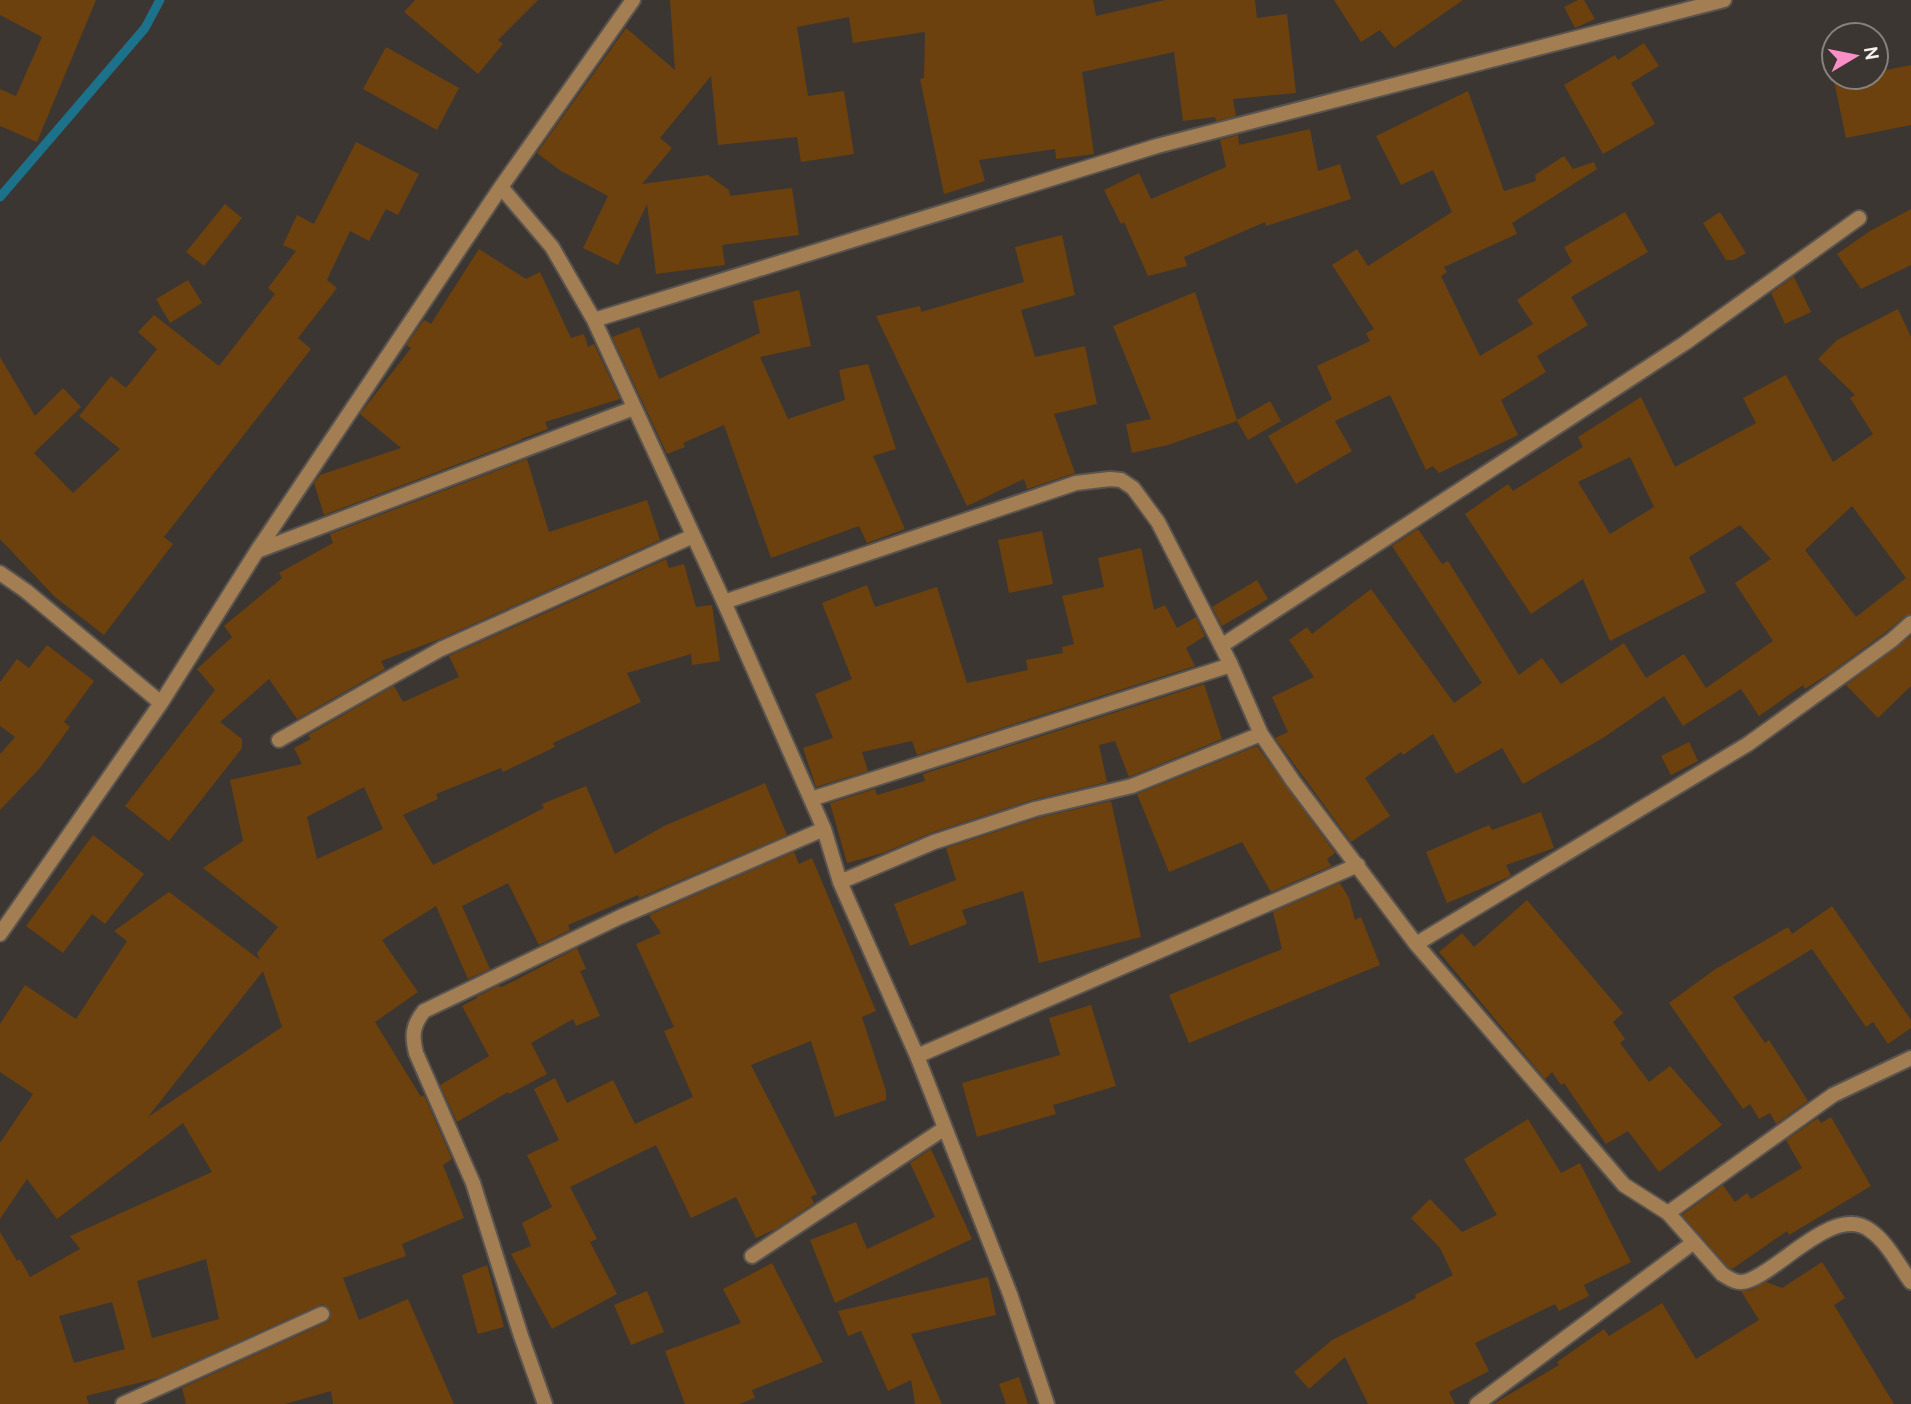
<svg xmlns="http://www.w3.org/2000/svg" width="1911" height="1404" viewBox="0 0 1911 1404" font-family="Cabin,sans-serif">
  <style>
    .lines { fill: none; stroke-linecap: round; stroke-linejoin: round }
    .stream { stroke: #1b728a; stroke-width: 9 }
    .building { fill: #6c410e; fill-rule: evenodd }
    .minor-casing { stroke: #595450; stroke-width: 18 }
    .minor { stroke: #a37e53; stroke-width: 14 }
  </style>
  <rect width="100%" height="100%" fill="#3b3632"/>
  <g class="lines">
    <path class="stream" d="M 0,197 L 145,28 L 160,0"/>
  </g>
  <path class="building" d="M 0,0 L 96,0 L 37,142 L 0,126 L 0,89 L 16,96 L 42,37 L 0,15 Z
    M 415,0 L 538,0 L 498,40 L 503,44 L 478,74 L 404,12 Z
    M 670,0 L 1093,0 L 1096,16 L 1165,0 L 1255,0 L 1257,18 L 1287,14 L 1296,93 L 1233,99 L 1236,116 L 1216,121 L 1215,117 L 1183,121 L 1174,52 L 1082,72 L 1094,154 L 1056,159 L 1055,149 L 979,160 L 985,181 L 944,194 L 920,79 L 924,78 L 925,32 L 853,43 L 849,17 L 797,27 L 808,96 L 844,91 L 854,154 L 801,162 L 797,137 L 718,145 L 711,76 L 660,138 L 672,148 L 642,184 L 708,175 L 729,190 L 730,196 L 792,188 L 799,235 L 722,245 L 725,265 L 656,274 L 647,204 L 618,265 L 583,248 L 608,196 L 561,171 L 537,153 L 626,28 L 675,70 Z
    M 1334,0 L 1463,0 L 1394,48 L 1380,30 L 1361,42 Z
    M 1578,0 L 1584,0 L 1595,19 L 1575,28 L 1564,7 Z
    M 1644,43 L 1659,66 L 1631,83 L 1655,124 L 1603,154 L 1564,85 L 1615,55 L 1618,60 Z
    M 386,47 L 459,88 L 437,130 L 363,89 Z
    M 1911,65 L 1911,125 L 1846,138 L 1834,81 L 1854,77 L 1876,77 L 1876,72 Z
    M 1468,91 L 1504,191 L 1536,181 L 1535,175 L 1564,156 L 1573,169 L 1594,162 L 1597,169 L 1512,223 L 1517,234 L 1444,267 L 1447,272 L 1441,276 L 1480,356 L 1533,324 L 1517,300 L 1572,262 L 1564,247 L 1625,212 L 1648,252 L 1571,297 L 1588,325 L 1537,356 L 1546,372 L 1501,400 L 1518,435 L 1439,473 L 1433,466 L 1426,470 L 1390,395 L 1335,421 L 1352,451 L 1296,484 L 1268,436 L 1332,399 L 1317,366 L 1370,341 L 1366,333 L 1374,329 L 1332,265 L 1357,249 L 1368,266 L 1452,212 L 1433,170 L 1401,185 L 1376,136 Z
    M 1310,129 L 1318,171 L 1340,164 L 1351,199 L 1266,226 L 1265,222 L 1184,257 L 1187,266 L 1148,276 L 1124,222 L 1121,224 L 1104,190 L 1139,173 L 1151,199 L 1226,167 L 1220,140 L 1238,135 L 1239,145 Z
    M 356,142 L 419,174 L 398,215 L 386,209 L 369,241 L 350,231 L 327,280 L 337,288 L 298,338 L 311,349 L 164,537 L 173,544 L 104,635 L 55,597 L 0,539 L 0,357 L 35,416 L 63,388 L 81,407 L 34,453 L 73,493 L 120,449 L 79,416 L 111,376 L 126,388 L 157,349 L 138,332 L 154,315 L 219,366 L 275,294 L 268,288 L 296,251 L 283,245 L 297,215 L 314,224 Z
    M 225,204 L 242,218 L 204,266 L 186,252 Z
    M 1911,209 L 1911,265 L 1861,289 L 1837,254 L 1870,231 Z
    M 1720,212 L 1746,253 L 1734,260 L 1726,260 L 1703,223 Z
    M 1062,235 L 1075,295 L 1021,310 L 1035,357 L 1085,346 L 1097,404 L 1054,414 L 1075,473 L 1027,489 L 1024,479 L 967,506 L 876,316 L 920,306 L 921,312 L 1024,282 L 1015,247 Z
    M 479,249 L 526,279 L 540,272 L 571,338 L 584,334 L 588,347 L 594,344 L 620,399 L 545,422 L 548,429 L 521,439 L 521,440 L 324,515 L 314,483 L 320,475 L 401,448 L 360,414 L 411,348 L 406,345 L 424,320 L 431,324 Z
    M 1793,277 L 1794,277 L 1811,312 L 1785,324 L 1771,293 Z
    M 188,280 L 202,303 L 170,323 L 156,299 Z
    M 799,290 L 811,346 L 760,357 L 788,419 L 845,400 L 839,370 L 868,364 L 896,449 L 873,456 L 905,529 L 867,543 L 859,526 L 771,558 L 724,425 L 683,443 L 685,447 L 667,454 L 612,337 L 639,327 L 659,379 L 760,333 L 753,301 Z
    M 1195,292 L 1237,420 L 1270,401 L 1281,421 L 1248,440 L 1237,421 L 1168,445 L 1132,453 L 1126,424 L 1151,419 L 1113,326 Z
    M 1898,309 L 1911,337 L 1911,614 L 1905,616 L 1886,632 L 1833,671 L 1805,689 L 1803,685 L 1759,716 L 1741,689 L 1683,726 L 1664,696 L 1603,738 L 1523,784 L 1502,748 L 1456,774 L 1433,734 L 1403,755 L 1401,752 L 1365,778 L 1390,816 L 1351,842 L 1275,738 L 1288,732 L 1272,697 L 1314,677 L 1289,640 L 1307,627 L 1312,634 L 1371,589 L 1454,703 L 1482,683 L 1392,546 L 1418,529 L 1442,564 L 1448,561 L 1519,675 L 1542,658 L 1561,684 L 1624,643 L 1646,678 L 1684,654 L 1706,688 L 1773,641 L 1735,583 L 1771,559 L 1740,525 L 1689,557 L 1706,592 L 1610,641 L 1583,579 L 1531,614 L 1465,514 L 1508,484 L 1513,491 L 1583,447 L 1578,437 L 1641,397 L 1675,467 L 1756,423 L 1743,398 L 1786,375 L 1833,462 L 1873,434 L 1850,398 L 1855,395 L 1818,359 L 1837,340 ZM 1630,457 L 1654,507 L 1610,534 L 1578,482 ZM 1852,506 L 1906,578 L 1856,617 L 1805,550 Z
    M 527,459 L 549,532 L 647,500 L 660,540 L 440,639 L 381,661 L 385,669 L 297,719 L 269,679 L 220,722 L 242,739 L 242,748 L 169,841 L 125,806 L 215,690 L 197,669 L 232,637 L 224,626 L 282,578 L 279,573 L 333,543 L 330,534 Z
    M 1042,531 L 1053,584 L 1009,593 L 998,540 Z
    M 1141,548 L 1154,610 L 1165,605 L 1177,628 L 1196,617 L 1205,636 L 1186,648 L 1195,666 L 917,755 L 912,741 L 862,752 L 868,771 L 816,787 L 803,748 L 833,738 L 815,694 L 852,679 L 822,603 L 867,585 L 875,607 L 937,587 L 967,683 L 1028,670 L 1026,660 L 1063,653 L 1062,647 L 1074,644 L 1062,596 L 1104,587 L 1098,558 Z
    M 666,559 L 669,568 L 684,564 L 696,607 L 712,605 L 720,661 L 692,665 L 691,654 L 627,673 L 641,702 L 553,743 L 555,747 L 503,772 L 501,768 L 436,794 L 438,799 L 403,815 L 433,865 L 544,808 L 542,804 L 586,786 L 615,854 L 664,826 L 765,783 L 787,835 L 639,898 L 638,895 L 568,925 L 570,930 L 539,945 L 508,883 L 462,906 L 490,969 L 468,979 L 436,906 L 382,940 L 418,992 L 375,1022 L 421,1097 L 424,1095 L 452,1159 L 443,1165 L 464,1218 L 402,1244 L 406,1256 L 343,1278 L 359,1320 L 408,1299 L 454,1404 L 333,1404 L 331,1391 L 285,1404 L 186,1404 L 182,1388 L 327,1322 L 330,1319 L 331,1311 L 322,1304 L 158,1378 L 86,1396 L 89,1404 L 0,1404 L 0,1232 L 17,1261 L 20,1259 L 30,1277 L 80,1249 L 70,1236 L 212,1172 L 183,1123 L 57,1219 L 27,1179 L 0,1219 L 0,1143 L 33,1094 L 0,1072 L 0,1024 L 25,985 L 76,1019 L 127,941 L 114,931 L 169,892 L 260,960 L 257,953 L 278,927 L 203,868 L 243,841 L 230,780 L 302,764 L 294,748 L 311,739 L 308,735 L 394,686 L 403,702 L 459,677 L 449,656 ZM 364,787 L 383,829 L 317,859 L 307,817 ZM 263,971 L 282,1027 L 148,1117 ZM 206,1259 L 219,1319 L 152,1338 L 137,1281 ZM 112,1302 L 125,1349 L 74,1363 L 59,1316 Z
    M 1257,580 L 1268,599 L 1222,626 L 1212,607 Z
    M 1911,636 L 1911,686 L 1878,718 L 1846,685 Z
    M 47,645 L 94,681 L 64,722 L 70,727 L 40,768 L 0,810 L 0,754 L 15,737 L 0,726 L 0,682 L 17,659 L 29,668 Z
    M 1204,684 L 1222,739 L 1129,777 L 1115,741 L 1099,745 L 1107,782 L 1032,800 L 931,833 L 883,853 L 847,863 L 830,803 L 875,789 L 877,795 L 925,781 L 923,774 Z
    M 1689,742 L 1698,761 L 1671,775 L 1661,756 Z
    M 1257,746 L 1335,853 L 1327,859 L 1331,866 L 1271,892 L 1242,842 L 1169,872 L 1137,794 Z
    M 1111,801 L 1141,937 L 1039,963 L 1023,891 L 962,910 L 967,924 L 910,946 L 894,904 L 956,880 L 946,848 L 1038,818 Z
    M 1541,812 L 1554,848 L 1506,865 L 1511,876 L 1447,903 L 1426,852 L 1489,825 L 1492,830 Z
    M 93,835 L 144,874 L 105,924 L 92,914 L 63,953 L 26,926 Z
    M 794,852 L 799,864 L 812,858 L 876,1011 L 862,1017 L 886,1091 L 886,1100 L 835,1117 L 811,1041 L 751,1065 L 817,1194 L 811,1197 L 814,1203 L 776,1229 L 756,1238 L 736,1197 L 691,1218 L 656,1145 L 570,1187 L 597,1239 L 590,1242 L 617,1294 L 552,1329 L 511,1254 L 531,1246 L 522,1223 L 552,1207 L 527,1155 L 559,1140 L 534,1089 L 555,1078 L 567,1103 L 613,1080 L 635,1124 L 693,1097 L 664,1031 L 674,1027 L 636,944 L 661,933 L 649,915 Z
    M 1340,883 L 1349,898 L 1355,920 L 1361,917 L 1380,965 L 1189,1043 L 1169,995 L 1282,949 L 1273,912 Z
    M 1527,900 L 1623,1013 L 1613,1022 L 1625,1039 L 1620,1043 L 1649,1082 L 1670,1066 L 1722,1125 L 1659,1172 L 1628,1131 L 1606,1144 L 1564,1083 L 1561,1085 L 1552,1072 L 1545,1079 L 1439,952 L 1462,933 L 1474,947 Z
    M 1832,906 L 1911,1020 L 1911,1028 L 1888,1044 L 1873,1022 L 1866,1027 L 1812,949 L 1733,997 L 1765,1043 L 1769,1040 L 1808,1101 L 1776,1124 L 1770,1113 L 1759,1119 L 1750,1104 L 1743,1109 L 1669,1003 L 1714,970 L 1788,927 L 1792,934 Z
    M 577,948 L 586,969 L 580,971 L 600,1016 L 576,1026 L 573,1019 L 531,1043 L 547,1074 L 509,1094 L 508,1092 L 457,1122 L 440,1085 L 489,1056 L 462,1006 L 477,998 L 476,997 L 498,986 L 502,987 Z
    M 1091,1005 L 1116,1086 L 1053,1105 L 1056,1114 L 977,1137 L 962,1083 L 1060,1055 L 1049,1018 Z
    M 1831,1117 L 1871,1186 L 1789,1235 L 1787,1231 L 1732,1269 L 1728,1267 L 1682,1215 L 1723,1185 L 1735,1202 L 1747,1193 L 1751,1199 L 1802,1168 L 1786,1140 L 1818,1118 L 1821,1123 Z
    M 1528,1119 L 1561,1173 L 1580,1163 L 1631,1262 L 1584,1285 L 1589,1296 L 1559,1311 L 1555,1304 L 1475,1343 L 1489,1371 L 1449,1392 L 1455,1404 L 1368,1404 L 1345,1357 L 1309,1389 L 1294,1372 L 1332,1340 L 1416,1298 L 1415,1295 L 1453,1275 L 1440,1248 L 1411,1218 L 1430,1199 L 1462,1232 L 1497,1215 L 1464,1159 Z
    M 931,1149 L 972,1239 L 835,1303 L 810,1240 L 856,1222 L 867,1249 L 935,1217 L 910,1163 Z
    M 1822,1262 L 1845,1298 L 1834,1305 L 1894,1404 L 1493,1404 L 1559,1365 L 1557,1362 L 1604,1329 L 1609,1336 L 1662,1303 L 1696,1359 L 1759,1320 L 1741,1291 L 1751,1290 L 1766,1282 L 1782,1288 Z
    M 772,1263 L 823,1362 L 752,1390 L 755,1398 L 739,1404 L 685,1404 L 665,1351 L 741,1323 L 723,1289 Z
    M 487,1265 L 504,1327 L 478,1334 L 462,1275 Z
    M 988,1277 L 996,1315 L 911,1334 L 942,1404 L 915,1404 L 911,1380 L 888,1391 L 861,1331 L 848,1336 L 838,1311 Z
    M 647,1291 L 664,1332 L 631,1345 L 614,1305 Z
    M 1019,1377 L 1028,1404 L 1006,1404 L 999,1384 Z"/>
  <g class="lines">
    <defs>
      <path id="minor" d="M 501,187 L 552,247 L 594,320 L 724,602 L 824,829 L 840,882 L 917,1056 L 1010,1294 L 1047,1404
        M 594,320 L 1157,146 L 1724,0
        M 257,551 L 634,408
        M 0,573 L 26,591 L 161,703
        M 724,602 L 1076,483 L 1110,479 L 1121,480 L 1133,488 L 1158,522 L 1231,665 L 1261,734 L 1293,781 L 1416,944 L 1624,1185 L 1668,1213 L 1722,1274 C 1730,1279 1737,1284 1747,1281 C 1780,1271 1835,1202 1871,1231 C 1888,1243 1899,1266 1911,1282
        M 1221,646 L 1685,343 L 1859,218
        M 279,740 L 441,649 L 693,536
        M 811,799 L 1231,665
        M 840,882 L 934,842 L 1035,809 L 1132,786 L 1261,734
        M 0,934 L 161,703 L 257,551 L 501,187 L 633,0
        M 1416,944 L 1748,744 L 1892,640 L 1911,623
        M 917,1056 L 1358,865
        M 1668,1213 L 1833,1095 L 1911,1058
        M 752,1256 L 945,1128
        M 123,1404 L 322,1314
        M 545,1404 L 521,1336 L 473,1183 L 416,1053 C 412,1036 412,1026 424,1011 L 620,917 L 824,829
        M 1477,1404 L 1694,1242"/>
    </defs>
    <use href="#minor" class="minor-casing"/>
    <use href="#minor" class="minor"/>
  </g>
  <g transform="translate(1855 56) rotate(80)"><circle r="33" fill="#3b3632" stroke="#85817e" stroke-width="2"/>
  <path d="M0-5L12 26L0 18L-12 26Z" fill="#fa8fc7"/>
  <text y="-10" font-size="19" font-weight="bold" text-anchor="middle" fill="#f4f1ef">N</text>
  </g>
</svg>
